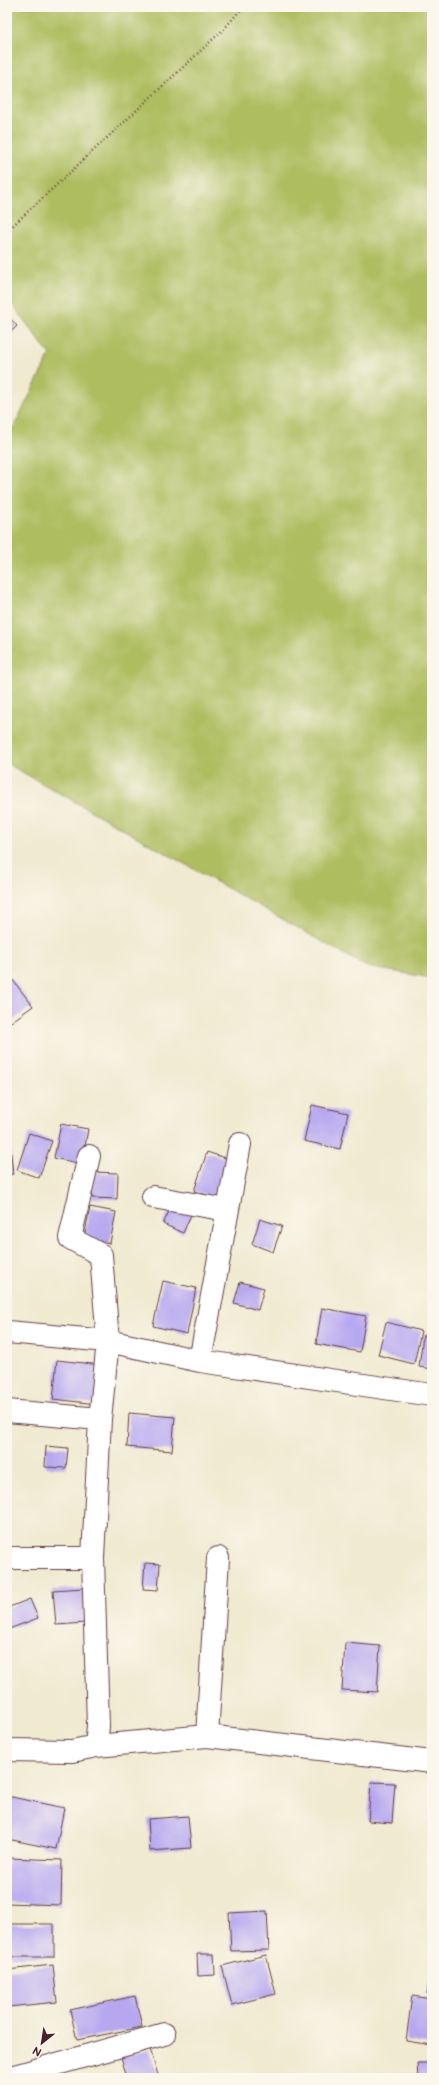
<svg xmlns="http://www.w3.org/2000/svg" width="439" height="2085" viewBox="0 0 439 2085" font-family="'Balsamiq Sans',sans-serif">
  <style>
    .green { fill: #aebd60; stroke: #7c6e46 }
    .building { fill: #b6a7f0 }
    .lines { fill: none; stroke-linecap: round; stroke-linejoin: round }
    .minor-casing { stroke: #633d44; stroke-width: 24 }
    .path { stroke: #633d44; stroke-width: 2.5; stroke-dasharray: 1 3; stroke-linecap: butt }
    .minor { stroke: #fff; stroke-width: 22 }
  </style>
  <rect width="100%" height="100%" fill="#fbf7ec"/>
  <filter id="ink" filterUnits="userSpaceOnUse"><feTurbulence type="fractalNoise" baseFrequency=".025" numOctaves="2"/><feDisplacementMap in="SourceGraphic" scale="8" xChannelSelector="R" yChannelSelector="G"/><feConvolveMatrix kernelMatrix="1 2 1 2 8 2 1 2 1" color-interpolation-filters="sRGB"/></filter>
  <filter id="wash" filterUnits="userSpaceOnUse"><feTurbulence type="fractalNoise" baseFrequency=".012" numOctaves="4" result="noise"/><feDisplacementMap in="SourceGraphic" scale="16" xChannelSelector="R" yChannelSelector="G"/><feGaussianBlur stdDeviation="0.9" result="paint"/><feColorMatrix in="noise" values="0 0 0 0 0 0 0 0 0 0 0 0 0 0 0 0 0 1.4 0 .05"/><feComposite in="paint" operator="in"/></filter>
  <g filter="url(#wash)">
    <rect width="100%" height="100%" fill="#f0ead1"/>
    <path class="green" d="M 7,7 L 432,7 L 432,978 L 367,967 L 8,764 L 7,440 L 50,355 L 7,297 Z"/>
    <g id="blocks">
      <path class="building" d="M 7,315 L 17,326 L 7,336 Z
        M 7,974 L 8,974 L 33,1006 L 11,1022 L 7,1017 Z
        M 312,1105 L 348,1113 L 340,1149 L 304,1141 Z
        M 61,1124 L 88,1129 L 82,1164 L 54,1158 Z
        M 29,1133 L 52,1141 L 39,1178 L 17,1170 Z
        M 7,1136 L 9,1136 L 13,1174 L 7,1175 Z
        M 207,1152 L 231,1160 L 219,1199 L 194,1191 Z
        M 93,1172 L 118,1173 L 117,1199 L 92,1198 Z
        M 172,1205 L 191,1215 L 183,1233 L 163,1224 Z
        M 90,1207 L 116,1212 L 110,1243 L 84,1238 Z
        M 260,1219 L 282,1226 L 273,1252 L 252,1244 Z
        M 163,1281 L 196,1288 L 187,1334 L 153,1326 Z
        M 240,1282 L 264,1288 L 258,1310 L 234,1303 Z
        M 322,1308 L 366,1316 L 360,1352 L 316,1344 Z
        M 386,1322 L 421,1331 L 414,1364 L 378,1355 Z
        M 423,1335 L 432,1336 L 432,1369 L 419,1367 Z
        M 57,1360 L 101,1365 L 97,1404 L 53,1399 Z
        M 129,1413 L 175,1417 L 172,1451 L 127,1447 Z
        M 46,1446 L 68,1448 L 66,1468 L 45,1467 Z
        M 145,1563 L 160,1564 L 158,1590 L 143,1589 Z
        M 84,1588 L 86,1623 L 56,1625 L 53,1590 Z
        M 30,1599 L 38,1618 L 9,1629 L 7,1624 L 7,1608 Z
        M 345,1643 L 380,1646 L 377,1692 L 342,1690 Z
        M 371,1782 L 395,1783 L 392,1823 L 368,1821 Z
        M 7,1796 L 64,1808 L 56,1849 L 7,1839 Z
        M 188,1816 L 191,1848 L 150,1851 L 148,1819 Z
        M 7,1858 L 62,1860 L 61,1905 L 7,1903 Z
        M 267,1911 L 269,1950 L 231,1951 L 229,1913 Z
        M 7,1924 L 54,1924 L 54,1957 L 7,1957 Z
        M 197,1954 L 214,1954 L 215,1975 L 198,1976 Z
        M 266,1955 L 276,1994 L 232,2005 L 222,1966 Z
        M 53,1965 L 57,2002 L 8,2007 L 7,1970 Z
        M 430,1974 L 432,1974 L 432,1995 L 427,1994 Z
        M 135,1996 L 142,2027 L 77,2040 L 70,2010 Z
        M 412,1996 L 432,1999 L 432,2045 L 406,2041 Z
        M 150,2049 L 159,2078 L 127,2078 L 121,2057 Z
        M 417,2063 L 432,2063 L 432,2078 L 418,2078 Z"/>
    </g>
  </g>
  <g filter="url(#ink)">
    <use href="#blocks" fill-opacity="0" stroke="#633d44" stroke-width="1"/>
    <g class="lines">
      <defs>
        <path id="minor" d="M 153,1197 L 227,1210
          M 7,1332 L 108,1341 L 200,1361 L 432,1395
          M 200,1361 L 240,1144
          M 7,1411 L 100,1419
          M 7,1558 L 93,1558
          M 207,1736 L 218,1558
          M 96,1746 L 207,1736 L 432,1762
          M 7,1750 L 72,1751 L 96,1746 L 98,1726 L 93,1558 L 100,1419 L 108,1341 L 101,1255 L 70,1238 L 89,1156
          M 7,2078 L 164,2034"/>
      </defs>
      <use href="#minor" class="minor-casing"/>
      <path class="path" d="M 7,231 L 224,29 L 243,7"/>
      <use href="#minor" class="minor"/>
    </g>
  </g>
  <rect width="439" height="2085" fill="none" stroke="#fbf7ec" stroke-width="24"/>
  <g transform="translate(42 2043) rotate(210)" stroke="#fbf7ec" stroke-width="3" paint-order="stroke">
  <path d="M0-3L7 15L0 10L-7 15Z" fill="#4a1f2b"/>
  <text y="-6" font-size="11" font-weight="bold" text-anchor="middle" fill="#4a1f2b">N</text>
  </g>
</svg>
